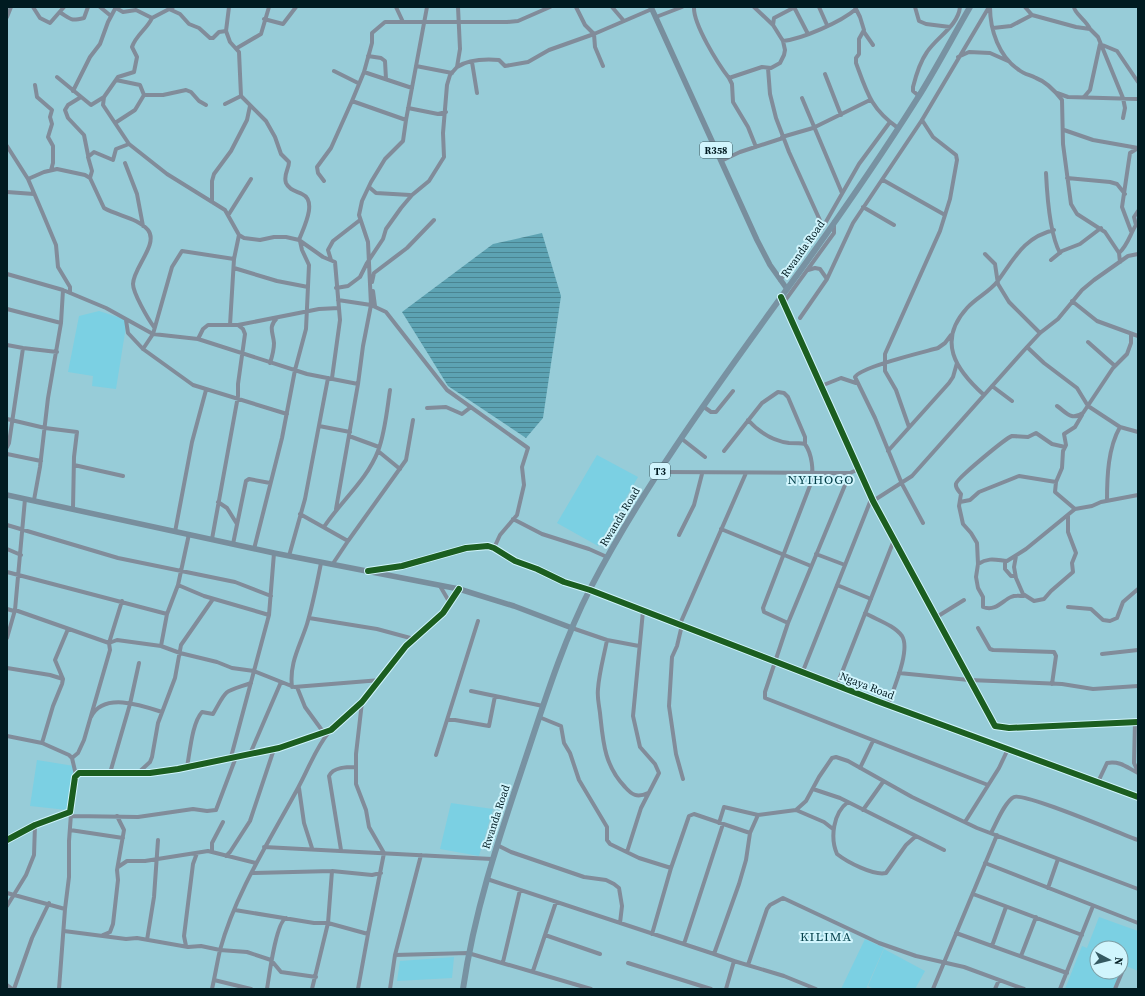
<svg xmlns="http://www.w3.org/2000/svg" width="1145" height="996" viewBox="0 0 1145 996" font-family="'Source Serif 4',serif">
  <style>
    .built { fill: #7bd0e3 }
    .water { fill: url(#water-rules) }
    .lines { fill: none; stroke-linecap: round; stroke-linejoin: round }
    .minor { stroke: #818c9a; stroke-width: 4 }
    .major { stroke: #788e9d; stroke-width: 5.5 }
    .highway { stroke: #7892a2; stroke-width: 6 }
    .cycleway-casing { stroke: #d1f5fd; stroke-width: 8 }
    .cycleway { stroke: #1b5e20; stroke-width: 6 }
    .labels { text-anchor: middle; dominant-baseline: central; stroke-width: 4; stroke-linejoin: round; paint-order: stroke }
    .shield { fill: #d1f5fd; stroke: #3f5c63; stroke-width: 1 }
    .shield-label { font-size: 10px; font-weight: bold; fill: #001b21 }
    .street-label { font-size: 11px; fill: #001b21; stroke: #d1f5fd }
    .quarter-label { font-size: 13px; letter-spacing: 1px; fill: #033f49; stroke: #d1f5fd }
  </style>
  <defs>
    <pattern id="water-rules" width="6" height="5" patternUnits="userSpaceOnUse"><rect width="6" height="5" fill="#5da3b3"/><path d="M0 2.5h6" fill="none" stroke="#4a8491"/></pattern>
  </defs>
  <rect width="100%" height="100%" fill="#97ccd8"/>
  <path class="built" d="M 99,311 L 127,320 L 116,389 L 92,386 L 93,376 L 68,372 L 79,316 Z
    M 597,455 L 638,477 L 598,546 L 557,523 Z
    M 37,760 L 74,766 L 67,810 L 30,806 Z
    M 451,803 L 493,809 L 479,856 L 440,849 Z
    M 1099,917 L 1138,931 L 1138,971 L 1124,965 L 1121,971 L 1121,948 L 1097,948 L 1097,972 L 1121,972 L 1113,989 L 1065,989 L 1082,946 L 1087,948 Z
    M 865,939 L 884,948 L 866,989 L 841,989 Z
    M 884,949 L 925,971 L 915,989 L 874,989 L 868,986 Z
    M 454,957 L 452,978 L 397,981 L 400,961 Z"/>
  <path class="water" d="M 542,233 L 561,296 L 543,418 L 526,438 L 448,386 L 402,312 L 493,244 Z"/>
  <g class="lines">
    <path class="minor" d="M 33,7 L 40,18 L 50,23 L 64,7
      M 100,7 L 111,16
      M 173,7 L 152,18 C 147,29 136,35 132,47 L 137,57 L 134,72 L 118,77 L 104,97 L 103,105 L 129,144 L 167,174 L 225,210 L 239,235 L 244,238 L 260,240 L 274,237 L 286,237 L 299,240 L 323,257 L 335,262 L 340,320 L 332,378
      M 229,7 L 226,31 L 230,42 L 239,52 L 241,96 L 266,121 L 275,137 L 281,154 L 289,162 C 289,169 283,175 286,183 C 289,190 296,191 302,194 C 318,201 303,229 299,240
      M 396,7 L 403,22
      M 576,7 L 585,25 L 594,34 L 595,47 L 603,66
      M 612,7 L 624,21
      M 694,7 C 693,24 718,64 729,78
      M 754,7 L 773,25
      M 794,7 L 808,34
      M 819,7 L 827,25
      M 855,7 L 860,17 L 864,30 L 859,39 L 859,54 L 856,58 L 856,63 C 867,93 871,109 898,128
      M 915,7 L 919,21 L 926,24 L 950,27
      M 990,7 C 990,30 999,57 1019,70 C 1024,74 1030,75 1036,78 C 1047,82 1055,91 1062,100 L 1063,144 L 1071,204 L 1077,214 L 1105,232 L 1119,253 L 1120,262
      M 1025,7 L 1032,15
      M 1074,7 C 1074,13 1087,21 1090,29
      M 116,8 L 123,12 L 136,10 L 152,18
      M 169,9 L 180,14 L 189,24 L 199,28 L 210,38 L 213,38 L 219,32 L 226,31
      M 61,13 C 72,20 71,21 84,18 L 88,7
      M 7,17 L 11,7
      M 656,17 L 682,7
      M 264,19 L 283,24 L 296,7
      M 993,28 L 1011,26 L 1032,15 L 1076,27 L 1090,29 L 1098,37 L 1123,98 L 1125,108 L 1123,118
      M 864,32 L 873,45
      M 783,41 C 802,39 841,22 856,9
      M 237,48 L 261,34 L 269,7
      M 368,56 L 381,58 L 385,61 L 386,79
      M 958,57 L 969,52 L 990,53 L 1008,61
      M 472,62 L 477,93
      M 416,66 L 452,73
      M 457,67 C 469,59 486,59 499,60 L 505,66 L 528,62 L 549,50 L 594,34 L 652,9
      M 768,68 L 770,94 L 776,118 L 789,152 L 823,227
      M 334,71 L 358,83
      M 364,72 L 412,88
      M 825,74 L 841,115
      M 57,77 L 91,105 L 104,97
      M 35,85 L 37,97 L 52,110 L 50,117 L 52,124 L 48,137 L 53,146 L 53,163 L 51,170
      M 73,91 L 90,57 L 100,44 L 108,22 L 116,7
      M 1057,93 L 1068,97 L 1138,99
      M 144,95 L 163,95 L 186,90 L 191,92 L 199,101 L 206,105
      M 919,96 L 913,91 L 913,87 C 916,75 920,62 927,52 C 937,37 958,26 960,7
      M 81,97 L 68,105 L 65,110 L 68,118 L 84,135 L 88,155
      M 1084,97 L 1090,90 L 1100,44 L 1117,51 L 1138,82
      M 802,98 L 842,193
      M 352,101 L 406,120
      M 225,104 L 241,96
      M 408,108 L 438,114 L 446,112
      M 115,123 L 135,110 L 144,95 L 140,85 L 116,80
      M 1064,130 L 1093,140 L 1138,148
      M 782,137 L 813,128 L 870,100
      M 7,146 L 28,179 L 43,214 L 56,245 L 58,267 L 70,287 L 70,293
      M 756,147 L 748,127 L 733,102 L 732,84 L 729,78 L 762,67 L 771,68 L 780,63 L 784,55 L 785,50 L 783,41 L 773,25 L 774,18 L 795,7
      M 721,161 L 740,152 L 783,138
      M 125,163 L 137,194 L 143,226
      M 1046,173 C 1047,194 1050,235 1060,253
      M 90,178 L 92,171 L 88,157 L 94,152 L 113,160 L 116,149 L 129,144
      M 1067,178 L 1110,182 L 1117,184 L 1125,194
      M 28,179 L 44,172 L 57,169 L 85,175 L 90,178 L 104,208 C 118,216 138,218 148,230 C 159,244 133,268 133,284 C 133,293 148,319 154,327
      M 883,180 L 945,215
      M 324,181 L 318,173 L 317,167 L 331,148 L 352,101 L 364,72 L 372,43 L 372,33 L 385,22 L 507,22 L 518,21 L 550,7
      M 369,187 L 376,193 L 410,195
      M 7,192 L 34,194
      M 212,202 L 212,181 L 214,174 L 231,151 L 247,120 L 250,106
      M 863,207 L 894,225
      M 229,214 L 251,179
      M 1131,231 L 1122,207 L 1130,153 L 1138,148
      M 1119,253 C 1128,245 1130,234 1136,225 L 1134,217 L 1138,211
      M 985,254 L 995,264 L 998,284 L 1009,302 L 1040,333
      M 331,260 L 328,250 L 333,241 L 360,220
      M 1051,260 L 1062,251 L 1080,244 L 1101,228
      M 234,268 L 277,281 L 308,287
      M 808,270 L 815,268 L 820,269 L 827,279
      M 7,274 L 63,290 L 106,308 L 153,334 L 198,339 L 307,374 L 358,384
      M 780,280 L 823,227 L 859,164 L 890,122
      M 372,282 L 374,273 L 407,248 L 434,220
      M 336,288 L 348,286 L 360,277 L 367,263 L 383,239 L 386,229 L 401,208 L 412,195 L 429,181 L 444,157 L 443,133 L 447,85 L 450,75 L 457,67 L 460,49 L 458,7
      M 373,291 L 375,306
      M 781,297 L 873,501 L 995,726 L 1009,728 L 1138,722
      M 338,300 L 371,305 L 368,242 L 359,215 L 362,201 L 371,182 L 385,159 L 403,141 L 406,120 L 427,7
      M 1072,301 L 1097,321 L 1138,336
      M 784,302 L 834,233 L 834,222
      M 7,309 L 61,323
      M 800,318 L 827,279 L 853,223 L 922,120 L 989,7
      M 126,320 L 128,333 L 143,349 L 193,385 L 287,414
      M 230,325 L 234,259 L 239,235
      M 198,339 L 203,329 L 208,325 L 238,325 L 319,309 L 339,308
      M 1088,342 L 1115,366
      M 7,345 L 23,348 L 57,352
      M 1027,347 L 1044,363 L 1077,388 L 1088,406 L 1120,427 L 1138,432
      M 143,349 L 153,334 L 172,267 L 182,251 L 234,259
      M 270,363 C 272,357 274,349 274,343 C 273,332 268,327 277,318
      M 821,386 L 841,378 L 856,383
      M 992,386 L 1012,401
      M 984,395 C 955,369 937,341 967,308 C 976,298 989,292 997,282 C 1014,259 1024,237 1054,230
      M 1057,406 C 1067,413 1071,421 1083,413 L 1113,368 L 1127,354 L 1131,343 L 1131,334
      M 704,407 L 711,412 L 716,412 L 733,391
      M 427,408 L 446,407 L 462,414 L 471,407
      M 7,419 L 45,428 L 77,432 L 74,457 L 73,508
      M 748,420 C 759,432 773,441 789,443 C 795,443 800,443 805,444 C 812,454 814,471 811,483 L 763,608 L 764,612 L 788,623
      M 319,426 L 350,432
      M 909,427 L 896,390 L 885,371 L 885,354 L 940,231 L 950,199 L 957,160 L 956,155 L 933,137 L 922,120
      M 349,436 L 379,447
      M 682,439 L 705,457
      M 7,447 L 9,443 L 23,348
      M 378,451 L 400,469
      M 724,451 L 762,403 L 778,392 L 784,393 L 788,397 L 805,437 L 805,444
      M 888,451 L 949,383 L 953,377 L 957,363
      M 7,454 L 41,461
      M 74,465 L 123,476
      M 659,472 L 838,473 L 850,473 L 859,469
      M 850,473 L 788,623 L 765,692 L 765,698 L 988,785
      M 34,500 L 40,467 L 48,398 L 61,323 L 63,290
      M 873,501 L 912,476 L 1027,347 L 1040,333 L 1058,319 L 1082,290 L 1094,280 L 1128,256 L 1138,254
      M 1107,501 C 1107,476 1108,448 1120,427
      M 218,502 L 227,508 L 237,524
      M 960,502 L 970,500 L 979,492 L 1019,476 L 1056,482
      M 336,509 L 358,384 L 363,346 L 371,305 L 386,312 L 447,390 L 528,448 L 522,467 L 524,485 L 517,515 L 500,535 L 494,548
      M 1075,509 L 1055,492 L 1056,482 L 1062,468 L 1063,451 L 1066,445 L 1064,434 L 1075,427 L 1082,415
      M 300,514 L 348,541
      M 513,519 L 542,534 L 589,549 L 607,557
      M 923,523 L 902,484 L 875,418 L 855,377 C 860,367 924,352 938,348 L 945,343 L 951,335
      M 7,525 L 118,558 L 235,582 L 271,596
      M 324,527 C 341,501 367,480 378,451 C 385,433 387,410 390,390
      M 721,529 L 811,566
      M 175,532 L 192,442 L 206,390
      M 679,535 L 694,505 L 702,474
      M 212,539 L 238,396 L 238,384 L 245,334 L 243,329 L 238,325
      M 233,544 L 246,481 L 249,479 L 270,483
      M 7,549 L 21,555
      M 254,549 L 282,438 L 295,370 L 306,329 L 309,265 L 302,250 L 300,241
      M 816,554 L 845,565
      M 289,556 L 305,499 L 328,378
      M 1016,556 L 1014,567 L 1016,578 L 1023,594 L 1034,601 L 1044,599 L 1051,591 L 1073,572 L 1072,563 L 1076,553 L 1068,532 L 1068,515
      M 1005,561 L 1005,569 L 1011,576 L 1015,576
      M 978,564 C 989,557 996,560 1007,561 L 1026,549 L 1075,509 L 1092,506 L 1101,502 L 1138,495
      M 332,565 L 348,541 L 406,460 L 413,420
      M 369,571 L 402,566 L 466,548 L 488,546 L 494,548 L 515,561 L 537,569 L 564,582 L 590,590 L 877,701 L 1138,797
      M 7,572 L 167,614
      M 178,585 L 204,596 L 269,615
      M 837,585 L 871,599
      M 440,586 L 450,603
      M 1024,596 C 1020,596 1015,595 1011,597 C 1003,600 996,612 983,607 L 983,597 L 978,588 L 976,577 L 978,564 L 977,543 L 971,533 L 963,524 L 959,506 L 961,494 C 959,491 955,488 956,484 C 956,479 1006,438 1012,436 L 1028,437 L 1036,433 L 1052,444 L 1065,447
      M 1068,607 L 1091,609 L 1103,620 L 1110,621 L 1117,618 L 1123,602 L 1138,589
      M 7,609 L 14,611
      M 15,610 L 109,643 L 110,650 L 84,740 L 78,753 L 72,758
      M 865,613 C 877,620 894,625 902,636 C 911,650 893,690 888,705
      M 309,618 L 377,629 L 414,639
      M 935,618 L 964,600
      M 680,624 L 746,473
      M 682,625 L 677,646 L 672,657 L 669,706 L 676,754 L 683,779
      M 572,628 L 607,640 L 639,646
      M 978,628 L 990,649 L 993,650 L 1054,652 L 1056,656 L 1052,684
      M 7,638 L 15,610 L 25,499
      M 607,640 C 604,656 599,673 598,689 C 597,697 599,705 600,713 C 603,741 604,765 625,787 C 632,795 637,798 648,793
      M 109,643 L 117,640 L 161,646 L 180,653 L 217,662 L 232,668 L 254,671 L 294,687 L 381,680
      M 109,643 L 122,601
      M 161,646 L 167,614 L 178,585 L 189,534
      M 1102,654 L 1138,650
      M 7,668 L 50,675 L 63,679
      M 803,671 L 872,497
      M 899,673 L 969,680 L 1062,684 L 1093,689 L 1138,686
      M 837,685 L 894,540
      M 292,687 C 289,663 300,646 307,624 C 313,604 317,583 321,563
      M 297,687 L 305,707 L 324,733
      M 471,691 L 543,706
      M 91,717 C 103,692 141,705 162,712
      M 539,717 L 561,726 L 564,743 L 570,753 L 579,780 L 607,827 L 607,840 L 610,844 L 639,858 L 671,868
      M 447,720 L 478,621
      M 1135,722 L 1134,763 L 1138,772
      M 7,736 L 42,743 L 69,755 L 72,758 L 76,775
      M 42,743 L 53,706 L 62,684 L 63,679 L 55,660 L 68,629
      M 250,754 L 281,682
      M 436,755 L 447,720 L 455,720 L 489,726 L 495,696
      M 231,757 L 269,615 L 274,553
      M 187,767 C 190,752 192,723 202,712 L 213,714 C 228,688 222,693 251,683
      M 860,768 L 873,741
      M 110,773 L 130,704 L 139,663
      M 138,773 L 150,762 L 152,757 L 158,723 L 175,678 L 181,645 L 213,599
      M 1098,782 L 1107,763 C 1121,761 1126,767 1138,773
      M 299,788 L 304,823 L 312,848
      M 813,789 L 840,798 L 944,850
      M 848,802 C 833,813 830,838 837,854 C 847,862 874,876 886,873 L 906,845 L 916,836
      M 796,810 L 824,822 L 833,829
      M 863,810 L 883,782
      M 72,816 L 138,817 L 193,809 L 207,811 L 216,810 L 236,757
      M 965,822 L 999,768 L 1008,749
      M 719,823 L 724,807 L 758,815 L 796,810 L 806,801 L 819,777 L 832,758 L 836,757 L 848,761 L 912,797 L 977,828 L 1138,889
      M 70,830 L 123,838
      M 991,833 C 996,824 1005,801 1014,797 C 1024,792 1121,834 1138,840
      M 7,840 L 35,825 L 70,812 L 75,777 L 79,773 L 150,773 L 178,769 L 279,748 L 331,730 L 362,702 L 406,646 L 443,613 L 459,589
      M 497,845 L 511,852 L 584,877 L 606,880 L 614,884 L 619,888 L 622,906 L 620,923
      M 264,847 L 492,859
      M 341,850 L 329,776 C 333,767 347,767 356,767
      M 212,851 L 212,843 L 223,822
      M 627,852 L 641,808 L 659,773 L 655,764 L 640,747 L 633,716 L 643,611
      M 226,856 L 230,852 L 250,821 L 274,749
      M 985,863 L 1138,923
      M 118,867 L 127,861 L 145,861 L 208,851 L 256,863
      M 252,873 L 332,871 L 372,875 L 381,873
      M 487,879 L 714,954
      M 1048,888 L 1058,859
      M 7,893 L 65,909
      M 973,894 L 1082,935
      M 7,906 L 26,875 L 34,855 L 35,825
      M 235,910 L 314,923 L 328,923 L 368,934
      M 64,931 L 126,939 L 137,938 L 188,947 L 201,946 L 220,950 L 247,952 L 271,960 L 281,972 L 316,977
      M 956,933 L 1067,973
      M 652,934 L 671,868 L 689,816 L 694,814 L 750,833
      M 103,935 L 110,932 L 113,924 L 118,880 L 117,870 L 124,830 L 117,816
      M 545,935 L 600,954
      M 147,940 L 154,897 L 158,840
      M 684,944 L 723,824
      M 186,946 L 184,936 L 193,864 L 197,853
      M 992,946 L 1006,907
      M 395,955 L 468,953 L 591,989
      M 1021,956 L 1036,917
      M 734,961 L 784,976 L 816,989
      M 503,962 L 520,890
      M 628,963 L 711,989
      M 748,965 L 767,909 L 770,905 L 783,898 L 879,943 L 916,956 L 964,967 L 1024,989
      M 533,971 L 556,902
      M 214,980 L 251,989
      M 7,985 L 12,989
      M 14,989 L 32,938 L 49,903
      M 59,989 L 65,909 L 69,877 L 69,841 L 71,814
      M 212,989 C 215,976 217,963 220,950 C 236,892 270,840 298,788 C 309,768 315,749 329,732
      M 267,989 C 269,977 276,922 286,918
      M 312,989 L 328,923 L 332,871
      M 358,989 L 368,934 L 384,853 L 369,827 L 366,810 L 356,784 L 356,754 L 362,702
      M 390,989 L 395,955 L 421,855
      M 726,989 L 734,961 L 714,954 L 739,884 L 746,860 L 750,833 L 758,815
      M 933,989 L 997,835
      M 995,989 L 999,980
      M 1060,989 L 1093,906
      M 1115,989 L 1125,965"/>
    <path class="major" d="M 651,7 L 757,240 L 770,265 L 787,289
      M 7,495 L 274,553 L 459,589 L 514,606 L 572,628"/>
    <path class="highway" d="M 463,989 C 475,907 500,835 526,757 C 545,700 563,642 590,589 C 645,483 717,386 787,289 C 832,227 876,164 917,99 C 936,69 952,38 970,7"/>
    <defs>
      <path id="cycleway" d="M 781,297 L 873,501 L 995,726 L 1009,728 L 1138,722
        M 368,571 L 402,566 L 466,548 L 488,546 L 494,548 L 515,561 L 537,569 L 564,582 L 590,590 L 877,701 L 1138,797
        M 7,840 L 35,825 L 70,812 L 75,777 L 79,773 L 150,773 L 178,769 L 279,748 L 331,730 L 362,702 L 406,646 L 443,613 L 459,589"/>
    </defs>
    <use href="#cycleway" class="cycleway-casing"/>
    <use href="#cycleway" class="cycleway"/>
  </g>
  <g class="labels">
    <g class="shield">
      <rect x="700" y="142" width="32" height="16" rx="3"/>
      <rect x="650" y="463" width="20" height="16" rx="3"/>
    </g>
    <g class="shield-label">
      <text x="716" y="150">R358</text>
      <text x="660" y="471">T3</text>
    </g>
    <g class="street-label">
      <text transform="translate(803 249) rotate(-55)">Rwanda Road</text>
      <text transform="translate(620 517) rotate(-59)">Rwanda Road</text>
      <text transform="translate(867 686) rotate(21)">Ngaya Road</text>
      <text transform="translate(496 817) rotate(-72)">Rwanda Road</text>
    </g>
    <g class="quarter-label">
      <text x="821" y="479">NYIHOGO</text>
      <text x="826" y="936">KILIMA</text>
    </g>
  </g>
  <rect width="1145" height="996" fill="none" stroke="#001b21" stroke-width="16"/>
  <g transform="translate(1109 960) rotate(97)"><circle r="19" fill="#d1f5fd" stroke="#7d9ea5"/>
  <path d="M0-3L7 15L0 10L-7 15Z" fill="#355961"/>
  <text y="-6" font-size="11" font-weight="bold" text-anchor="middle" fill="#001b21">N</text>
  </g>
</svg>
